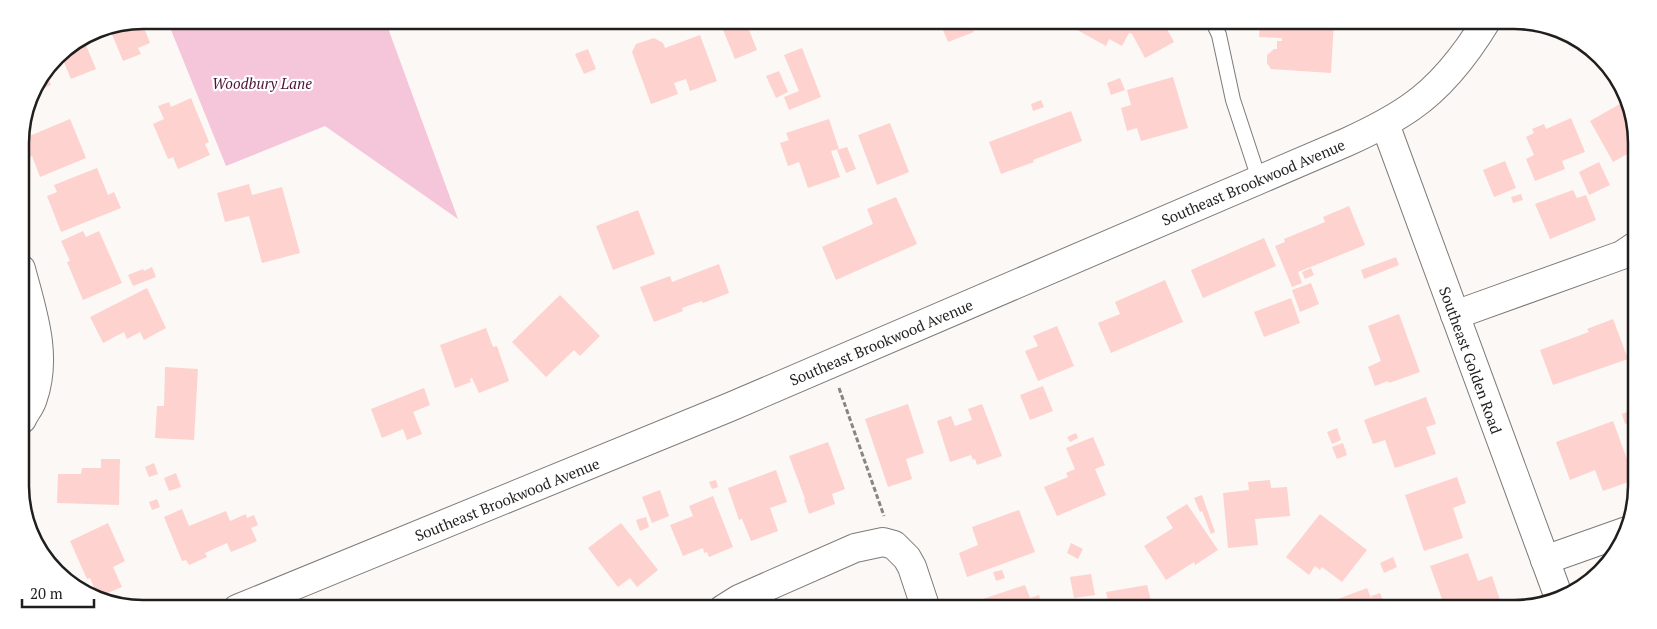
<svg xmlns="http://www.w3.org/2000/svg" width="1657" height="629" viewBox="0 0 1657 629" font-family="'PT Serif',serif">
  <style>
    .green { fill: #f5c5d9 }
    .building { fill: #fed2ce }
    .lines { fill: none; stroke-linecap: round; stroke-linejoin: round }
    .lane-casing { stroke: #7e7a77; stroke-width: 16 }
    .street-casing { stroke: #7e7a77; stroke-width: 30 }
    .secondary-casing { stroke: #7e7a77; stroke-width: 30 }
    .path { stroke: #888584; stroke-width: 3; stroke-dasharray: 5 2.5; stroke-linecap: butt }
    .lane { stroke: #fff; stroke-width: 14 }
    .street { stroke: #fff; stroke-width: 28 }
    .secondary { stroke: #fff; stroke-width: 28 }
    .labels { text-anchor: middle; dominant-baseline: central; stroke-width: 4.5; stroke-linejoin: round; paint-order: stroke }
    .park-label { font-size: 15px; font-style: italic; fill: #4f1633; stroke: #fff }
    .street-label { font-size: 15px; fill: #211f1e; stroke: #fff }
    .rim { fill: none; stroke: #211f1e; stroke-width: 2.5 }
  </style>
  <rect width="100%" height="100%" fill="#fcf8f5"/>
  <path class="green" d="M 167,20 L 385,20 L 458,219 L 325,126 L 226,166 Z"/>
  <path class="building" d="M 141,20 L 150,43 L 138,48 L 141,54 L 123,61 L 109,27 Z
    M 733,20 L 745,20 L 757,50 L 735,59 L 721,25 Z
    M 939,20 L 969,20 L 974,32 L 948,42 Z
    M 1061,20 L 1162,20 L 1174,42 L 1145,58 L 1132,34 L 1129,33 L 1122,46 L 1109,39 L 1106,46 L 1072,27 L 1069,28 L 1064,26 Z
    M 1260,20 L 1334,20 L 1331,73 L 1271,69 L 1267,63 L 1267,55 L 1274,49 L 1277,49 L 1277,41 L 1282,41 L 1282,38 L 1259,37 Z
    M 700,35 L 717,81 L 690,91 L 686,79 L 674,83 L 678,94 L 651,104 L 632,52 L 636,44 L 654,38 L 663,43 L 665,48 Z
    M 83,38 L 96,69 L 71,79 L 60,53 Z
    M 802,48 L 821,97 L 789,110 L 784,97 L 799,91 L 784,55 Z
    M 588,49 L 596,69 L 584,74 L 575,54 Z
    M 779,71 L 788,92 L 776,98 L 766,76 Z
    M 46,72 L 51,85 L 32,93 L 33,88 Z
    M 1173,77 L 1188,128 L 1141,141 L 1137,128 L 1127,131 L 1121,108 L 1131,105 L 1127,90 Z
    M 1120,78 L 1125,90 L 1111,95 L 1107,83 Z
    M 191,98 L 209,142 L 205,144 L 210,155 L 178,169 L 173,157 L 168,159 L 153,124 L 164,119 L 158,106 L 169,102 L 171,107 Z
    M 1041,100 L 1044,107 L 1033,111 L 1031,104 Z
    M 1625,101 L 1636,127 L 1636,149 L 1613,162 L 1590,121 Z
    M 1071,111 L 1082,141 L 1033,160 L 1034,162 L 1001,174 L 989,142 Z
    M 1571,118 L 1585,152 L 1562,161 L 1565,169 L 1535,181 L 1526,159 L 1534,155 L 1526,137 L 1534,133 L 1532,129 L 1544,124 L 1546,129 Z
    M 70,119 L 86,158 L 40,177 L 32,156 L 23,160 L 20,153 L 20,140 Z
    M 829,119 L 839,149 L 831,151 L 840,177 L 808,188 L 799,162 L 788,166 L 780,143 L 789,140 L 786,133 Z
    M 890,123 L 909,172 L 877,185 L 858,135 Z
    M 847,147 L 856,169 L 846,173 L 837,150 Z
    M 1505,161 L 1516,188 L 1494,197 L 1483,170 Z
    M 1599,162 L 1610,185 L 1589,195 L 1579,172 Z
    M 97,168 L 108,195 L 114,192 L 121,208 L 61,232 L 47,196 L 57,192 L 54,185 Z
    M 249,184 L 252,195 L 282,187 L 300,253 L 262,263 L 249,216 L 225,222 L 217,193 Z
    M 1573,190 L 1577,198 L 1586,195 L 1596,220 L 1550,239 L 1535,204 Z
    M 1521,194 L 1523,200 L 1513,203 L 1511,197 Z
    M 896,197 L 917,244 L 836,280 L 822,247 L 873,224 L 867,209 Z
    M 1349,206 L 1365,245 L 1298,272 L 1302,283 L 1292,287 L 1275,246 L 1285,242 L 1284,239 L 1325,222 L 1323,217 Z
    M 638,210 L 655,254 L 613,270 L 596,226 Z
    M 83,231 L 86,237 L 99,231 L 122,283 L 83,300 L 67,262 L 70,261 L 61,241 Z
    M 1264,238 L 1276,266 L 1203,298 L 1191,270 Z
    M 1396,257 L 1399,265 L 1364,279 L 1361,270 Z
    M 719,264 L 729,293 L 703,303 L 702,301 L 682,308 L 683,311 L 654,322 L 640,287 L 670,276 L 672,282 Z
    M 152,267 L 156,277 L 133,286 L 128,275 L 143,269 L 144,271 Z
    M 1311,268 L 1314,275 L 1305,279 L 1302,272 Z
    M 1165,280 L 1183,322 L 1111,353 L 1098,323 L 1120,314 L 1115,302 Z
    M 1311,283 L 1319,304 L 1300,312 L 1292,290 Z
    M 147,288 L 166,328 L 144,340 L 140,332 L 127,339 L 124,332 L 103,343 L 90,317 Z
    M 560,295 L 600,336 L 580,356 L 574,350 L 546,377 L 512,342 Z
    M 1291,298 L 1300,323 L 1264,337 L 1254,312 Z
    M 1399,314 L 1420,372 L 1389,383 L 1388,381 L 1375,386 L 1368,367 L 1381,361 L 1368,326 Z
    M 1613,319 L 1628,359 L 1553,385 L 1540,350 L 1589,332 L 1587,329 Z
    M 1057,326 L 1074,366 L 1038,381 L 1025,351 L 1038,346 L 1033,336 Z
    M 486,328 L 493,347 L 497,346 L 509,381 L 479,393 L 472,378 L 470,379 L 471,382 L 455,388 L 440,345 Z
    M 165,367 L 198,369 L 194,440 L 155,438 L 157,406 L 164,406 Z
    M 1043,386 L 1053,411 L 1030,420 L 1020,395 Z
    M 424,388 L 430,405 L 413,412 L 422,434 L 407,440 L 403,429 L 382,438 L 371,409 Z
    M 1426,397 L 1436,424 L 1426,427 L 1436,454 L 1395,468 L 1385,440 L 1373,444 L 1364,420 Z
    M 908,404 L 924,453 L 906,459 L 912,479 L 888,487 L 865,419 Z
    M 982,404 L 1002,456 L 977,465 L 975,459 L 973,460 L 971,455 L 950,462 L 937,421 L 951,416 L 955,426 L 972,420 L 968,409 Z
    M 1632,410 L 1632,433 L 1631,433 L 1628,423 L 1625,424 L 1622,414 Z
    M 1613,421 L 1631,470 L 1631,481 L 1603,491 L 1595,470 L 1570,480 L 1556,442 Z
    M 1337,428 L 1341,440 L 1332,444 L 1327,432 Z
    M 1076,433 L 1078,438 L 1070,442 L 1067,437 Z
    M 1093,437 L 1105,465 L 1095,469 L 1106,495 L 1057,516 L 1044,487 L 1068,477 L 1066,473 L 1075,469 L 1066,448 Z
    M 828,442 L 845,489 L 832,494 L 835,504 L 809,514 L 804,500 L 805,499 L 789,456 Z
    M 1343,443 L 1347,455 L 1337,459 L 1332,447 Z
    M 101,459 L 120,459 L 119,505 L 57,503 L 58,474 L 81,474 L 82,468 L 101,468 Z
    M 154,463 L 158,474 L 149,477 L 145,467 Z
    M 776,470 L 787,502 L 770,508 L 778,531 L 751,541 L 742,519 L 739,520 L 728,488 Z
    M 176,473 L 181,487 L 169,491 L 164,478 Z
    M 1457,477 L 1466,503 L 1453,508 L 1463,538 L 1424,551 L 1405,495 Z
    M 716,480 L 718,487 L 712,489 L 709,482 Z
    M 1270,480 L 1271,488 L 1287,487 L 1290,516 L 1255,519 L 1258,545 L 1228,548 L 1223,493 L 1249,490 L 1248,482 Z
    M 660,490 L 669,516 L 652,523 L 642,497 Z
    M 1202,495 L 1215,532 L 1211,534 L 1202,511 L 1200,512 L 1194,498 Z
    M 713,496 L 733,547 L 709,557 L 707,552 L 704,553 L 703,548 L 683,556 L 670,525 L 693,516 L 689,506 Z
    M 157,499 L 160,507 L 152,510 L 149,502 Z
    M 1187,504 L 1218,550 L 1195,565 L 1194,562 L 1166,580 L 1144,546 L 1173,528 L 1166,517 Z
    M 182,509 L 189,526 L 226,511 L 230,521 L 246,514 L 247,518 L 254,515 L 258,525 L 251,528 L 257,541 L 231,552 L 227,543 L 205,553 L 207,557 L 189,565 L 186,560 L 182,561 L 164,517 Z
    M 1019,510 L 1035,552 L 967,577 L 959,553 L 978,545 L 972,527 Z
    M 1320,514 L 1367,550 L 1342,582 L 1322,567 L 1320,570 L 1315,566 L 1309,575 L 1286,557 Z
    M 646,517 L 649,527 L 640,531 L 636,520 Z
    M 108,523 L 125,561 L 113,567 L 122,587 L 98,597 L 90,578 L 87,579 L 70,541 Z
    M 621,523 L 658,570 L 637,587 L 630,578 L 618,587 L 588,548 Z
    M 1071,543 L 1083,549 L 1078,559 L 1067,553 Z
    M 1468,553 L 1478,581 L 1492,576 L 1501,603 L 1486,609 L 1435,609 L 1432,602 L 1442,599 L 1430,566 Z
    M 1393,557 L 1397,567 L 1384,573 L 1380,563 Z
    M 1002,570 L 1005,578 L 996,581 L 993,572 Z
    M 1091,574 L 1095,595 L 1074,598 L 1070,577 Z
    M 1025,585 L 1030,598 L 1039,595 L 1043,608 L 986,609 L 983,599 Z
    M 1147,585 L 1151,601 L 1154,601 L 1156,609 L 1110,609 L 1106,592 Z
    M 1367,588 L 1375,608 L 1381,606 L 1382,609 L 1323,609 L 1322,605 Z
    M 1380,593 L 1384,603 L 1375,607 L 1371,596 Z
    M 585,599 L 587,609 L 549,609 L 549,608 Z"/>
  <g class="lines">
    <defs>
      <path id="lane" d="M 1212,20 L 1219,35 L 1233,100 L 1259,179"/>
      <path id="street" d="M 21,269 C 32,311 48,355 33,398 C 31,406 25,412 22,419
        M 1455,315 L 1622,255 L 1634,247
        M 1545,560 L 1627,531
        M 723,609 L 739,599 L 855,548 L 883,542 L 894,545 L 907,558 L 912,567 L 926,609"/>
      <path id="secondary" d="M 1385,124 L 1558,595
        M 237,609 L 730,407 L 1347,142 C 1369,132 1391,121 1411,107 C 1443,85 1467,53 1487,20"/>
    </defs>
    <use href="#lane" class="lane-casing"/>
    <use href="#street" class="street-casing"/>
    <use href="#secondary" class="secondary-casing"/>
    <path class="path" d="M 839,388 L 884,516"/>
    <use href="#lane" class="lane"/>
    <use href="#street" class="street"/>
    <use href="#secondary" class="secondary"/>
  </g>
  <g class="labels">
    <g class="park-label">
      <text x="262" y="83">Woodbury Lane</text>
    </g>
    <g class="street-label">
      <text transform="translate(1253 182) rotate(-23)">Southeast Brookwood Avenue</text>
      <text transform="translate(881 342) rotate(-23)">Southeast Brookwood Avenue</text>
      <text transform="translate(1471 360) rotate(70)">Southeast Golden Road</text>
      <text transform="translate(507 499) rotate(-22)">Southeast Brookwood Avenue</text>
    </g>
  </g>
  <path d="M0 0H1657V629H0ZM143 29H1514A114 114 0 0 1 1628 143V486A114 114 0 0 1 1514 600H143A114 114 0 0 1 29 486V143A114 114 0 0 1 143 29Z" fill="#fff" fill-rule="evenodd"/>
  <path class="rim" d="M143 29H1514A114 114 0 0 1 1628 143V486A114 114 0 0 1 1514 600H143A114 114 0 0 1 29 486V143A114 114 0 0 1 143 29Z"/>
  <path d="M22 599v8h72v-8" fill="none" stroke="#211f1e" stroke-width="2.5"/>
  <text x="30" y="599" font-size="15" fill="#211f1e" stroke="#ffffff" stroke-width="4" paint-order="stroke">20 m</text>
</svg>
